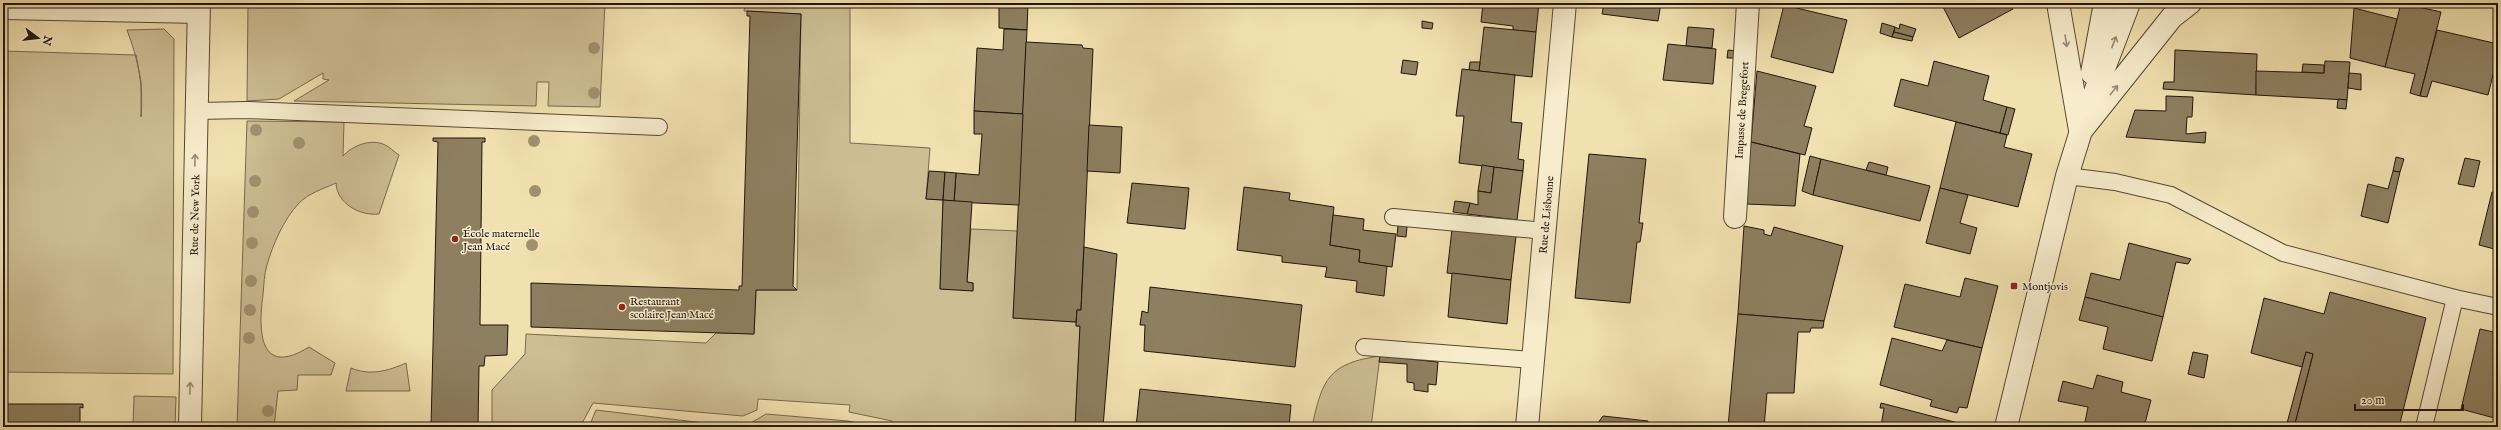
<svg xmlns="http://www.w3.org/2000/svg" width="2501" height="430" viewBox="0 0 2501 430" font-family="'IM FELL English',serif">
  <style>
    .green { fill: #cebe94; stroke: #786a4f }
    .building { fill: #8e7f60; stroke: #21150a }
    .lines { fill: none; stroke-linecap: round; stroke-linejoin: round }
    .service-casing { stroke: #554834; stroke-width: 18 }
    .minor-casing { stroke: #554834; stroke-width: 24 }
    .tertiary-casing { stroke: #554834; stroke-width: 24 }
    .service { stroke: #f7eccc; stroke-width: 16 }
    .minor { stroke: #f7eccc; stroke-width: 22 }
    .tertiary { stroke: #f7eccc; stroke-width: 22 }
    .tree { fill: #a1916f }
    .oneway { stroke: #978b75 }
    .poi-dot { fill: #8f2418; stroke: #f7eccc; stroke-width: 1.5 }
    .labels { text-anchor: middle; stroke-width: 3; stroke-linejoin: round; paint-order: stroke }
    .street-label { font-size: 11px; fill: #21150a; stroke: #f7eccc }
    .poi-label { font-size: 11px; fill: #21150a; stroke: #f7eccc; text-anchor: start }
  </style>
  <rect width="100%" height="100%" fill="#f2e1b0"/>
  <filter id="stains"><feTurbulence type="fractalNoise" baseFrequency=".005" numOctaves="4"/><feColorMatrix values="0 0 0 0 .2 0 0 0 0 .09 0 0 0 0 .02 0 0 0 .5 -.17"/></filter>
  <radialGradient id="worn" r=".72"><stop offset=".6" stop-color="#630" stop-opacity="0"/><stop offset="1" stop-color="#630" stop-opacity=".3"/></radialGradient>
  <!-- green -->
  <g class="green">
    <polygon points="88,3 160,3 92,4"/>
    <polygon points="248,3 605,3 600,107 548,106 549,82 537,82 536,106 294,101 329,80 323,79 323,73 279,99 247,101"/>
    <polygon points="745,3 850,3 850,143 930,148 926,199 943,200 940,289 973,290 973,283 967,282 971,229 1018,231 1013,318 1076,322 1076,326 1080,326 1075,427 897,427 892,421 849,412 850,405 758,399 757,410 743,416 593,403 580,427 492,427 492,390 525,354 526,334 706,343 716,333 754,334 756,290 797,290 801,14 744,11"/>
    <path d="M164,29L174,39L173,374L3,372V51L136,55L141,82V117C144,86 138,59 127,30Z"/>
    <path d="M247,121L344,122L343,156C352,146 369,139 383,144C389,146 394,152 399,155L379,214C360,216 337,204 336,183C323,189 309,193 299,203C284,219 273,244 267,265C264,275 264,284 263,295C258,331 259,378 309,347L335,363L331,375H298L297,390L278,391L274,427H237Z"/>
    <path d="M1380,356L1371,427H1312C1322,379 1329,363 1380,356Z"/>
    <path d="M406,363L410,391H346L351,368C370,376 388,371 406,363Z"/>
    <polygon points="134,396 176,397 175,427 133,427"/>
    <polygon points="596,410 737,427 589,427"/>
    <polygon points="766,414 848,421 875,427 744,427"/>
  </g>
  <!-- building -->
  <g class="building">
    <polygon points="999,3 1028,3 1027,30 999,28"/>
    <polygon points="1483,3 1539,3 1536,32 1513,30 1513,26 1481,22"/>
    <polygon points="1604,3 1661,3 1658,21 1602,14"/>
    <polygon points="1941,3 2010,3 2013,9 1959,38"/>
    <polygon points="2401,3 2441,12 2420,96 2410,93 2415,74 2385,67"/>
    <polygon points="1784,5 1847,20 1833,73 1771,57"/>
    <polygon points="2354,8 2397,19 2385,67 2350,58"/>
    <polygon points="747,11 801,14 793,286 797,290 756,290 754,334 531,327 531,283 739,290 739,286 742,286 750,16 747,16"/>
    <polygon points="1422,21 1433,23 1432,29 1422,28"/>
    <polygon points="1882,23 1895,27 1892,37 1880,33"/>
    <polygon points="1900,24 1916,29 1913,37 1894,32 1895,27 1899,29"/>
    <polygon points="1484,27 1536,32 1532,77 1479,71"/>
    <polygon points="1688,27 1714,29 1712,48 1686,46"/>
    <polygon points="1004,29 1027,30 1023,114 974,111 977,48 1003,50"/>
    <polygon points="2437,30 2498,44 2498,55 2488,95 2432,81 2427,97 2420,96"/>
    <polygon points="1894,32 1913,37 1912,41 1892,37"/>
    <polygon points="1026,42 1082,45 1083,48 1093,49 1081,310 1077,310 1076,322 1013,318"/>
    <polygon points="1668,44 1716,49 1713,84 1663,80"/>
    <polygon points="1728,50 1736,51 1736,58 1727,58"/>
    <polygon points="2175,50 2257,54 2256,95 2163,89 2164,82 2174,82"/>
    <polygon points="1403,60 1418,62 1416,75 1401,73"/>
    <polygon points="1934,61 1989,76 1983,100 2007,107 2000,133 1894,106 1901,79 1928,86"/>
    <polygon points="2325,61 2350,62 2347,100 2256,95 2256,71 2324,73"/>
    <polygon points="1470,62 1480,62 1479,71 1469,70"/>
    <polygon points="2303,64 2324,65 2324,73 2302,72"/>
    <polygon points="1462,69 1515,75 1511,122 1522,123 1518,159 1524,160 1523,171 1459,163 1464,116 1456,116"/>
    <polygon points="1757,71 1816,86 1804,126 1812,128 1805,155 1751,142"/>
    <polygon points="2349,73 2361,74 2361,90 2348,88"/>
    <polygon points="2498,88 2498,100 2495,99"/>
    <polygon points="2166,96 2193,97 2192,117 2187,117 2186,134 2206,132 2205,143 2126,137 2135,110 2166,111"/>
    <polygon points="2338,99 2347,100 2346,109 2337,108"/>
    <polygon points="2007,107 2015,109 2008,135 2000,133"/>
    <polygon points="974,111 1023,114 1019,205 954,202 956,173 979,175 982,134 974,134"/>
    <polygon points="1956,122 2007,135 2004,147 2032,154 2018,207 1940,188"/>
    <polygon points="1089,125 1122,127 1120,173 1087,171"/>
    <polygon points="433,138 485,138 485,142 482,142 480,325 508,325 507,355 485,356 484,366 479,366 478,427 431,427 438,142 433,141"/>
    <polygon points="1751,142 1800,154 1795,206 1746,204"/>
    <polygon points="1589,154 1646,159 1639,223 1643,223 1640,242 1637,242 1630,303 1575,298"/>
    <polygon points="1810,156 1821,159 1813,195 1802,191"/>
    <polygon points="2396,157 2404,159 2400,172 2393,171"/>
    <polygon points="2465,158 2480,161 2474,187 2458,184"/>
    <polygon points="1821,159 1930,186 1920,221 1813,195"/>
    <polygon points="1869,162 1888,167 1886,175 1866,170"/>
    <polygon points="1482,165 1494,167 1491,193 1478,191"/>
    <polygon points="1494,167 1523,171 1517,220 1467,214 1470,203 1478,205 1478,191 1491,193"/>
    <polygon points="929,171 945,172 943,200 926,199"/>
    <polygon points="2393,171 2400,172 2388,223 2361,216 2368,184 2388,189"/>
    <polygon points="945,172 956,173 954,202 943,200"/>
    <polygon points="1132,183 1189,188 1185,229 1127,223"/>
    <polygon points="1244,187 1290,193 1289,200 1334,207 1330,245 1360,250 1359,262 1387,266 1384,296 1356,292 1357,281 1325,277 1327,267 1282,262 1282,256 1237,250"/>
    <polygon points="1940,188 1968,195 1960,223 1977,228 1970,254 1926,243"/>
    <polygon points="2492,192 2498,193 2498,250 2479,245"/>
    <polygon points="943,200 972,202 967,282 973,283 973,291 940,289"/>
    <polygon points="1455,201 1470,203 1467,214 1453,212"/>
    <polygon points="1333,215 1364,219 1363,230 1396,234 1392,267 1359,262 1360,250 1330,245"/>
    <polygon points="1398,225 1407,227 1406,237 1397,236"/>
    <polygon points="1744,226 1764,230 1764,234 1771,236 1774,227 1843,246 1824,321 1738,314"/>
    <polygon points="1452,229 1516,236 1511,280 1447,273"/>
    <polygon points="2129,243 2191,259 2188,264 2176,262 2163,317 2085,297 2091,273 2120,280"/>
    <polygon points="1084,247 1117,254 1103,427 1075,427 1080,326 1076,326 1077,310 1081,310"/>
    <polygon points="1452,273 1511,280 1507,324 1448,317"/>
    <polygon points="1965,278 1998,286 1982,348 1894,327 1905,284 1960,297"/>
    <polygon points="1150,287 1302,305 1295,367 1144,351 1145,325 1140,325 1142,311 1148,313"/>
    <polygon points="2330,292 2426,318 2399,427 2294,427 2313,354 2306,352 2302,367 2251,353 2264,298 2324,314"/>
    <polygon points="2085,297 2163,317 2152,361 2103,349 2108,327 2079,320"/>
    <polygon points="1738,314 1824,321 1823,328 1811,328 1810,332 1798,332 1794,393 1767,393 1764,427 1728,427"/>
    <polygon points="2480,329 2498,333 2498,419 2461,409"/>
    <polygon points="1892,338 1942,351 1947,340 1982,348 1967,408 1959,407 1957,413 1930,406 1932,400 1880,385"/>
    <polygon points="2193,352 2208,355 2204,378 2188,374"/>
    <polygon points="2306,352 2313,354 2294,427 2286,427"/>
    <polygon points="1380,356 1438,362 1436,385 1428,384 1428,392 1414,390 1414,383 1407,382 1407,364 1379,362"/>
    <polygon points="2097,375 2123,382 2121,392 2151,400 2144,427 2084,427 2088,407 2058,401 2063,381 2093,389"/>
    <polygon points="1140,389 1291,405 1289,427 1136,427"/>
    <polygon points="1881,403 1962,424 1962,427 1872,427 1873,424 1881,426 1884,408 1880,408"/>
    <polygon points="3,404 83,404 83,408 80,407 80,427 3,427"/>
    <polygon points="1603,416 1648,421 1646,427 1595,427"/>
    <polygon points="1386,424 1415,427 1385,427"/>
  </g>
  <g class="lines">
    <!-- service casing -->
    <g class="service-casing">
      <g id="service">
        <polyline points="3,11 199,15"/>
        <polyline points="196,111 247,110 659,127"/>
        <polyline points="2067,176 2115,182 2171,195 2283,253 2455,298 2498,307"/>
        <polyline points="1393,217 1545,231"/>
        <polyline points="1364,347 1533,360"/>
        <polyline points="2424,427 2455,298"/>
      </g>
    </g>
    <!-- minor casing -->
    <g class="minor-casing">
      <g id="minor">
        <path id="s1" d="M1735,217L1748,3"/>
        <path id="s2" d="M190,427L199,3"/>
        <path id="s3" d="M1527,427L1565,3"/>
      </g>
    </g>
    <!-- tertiary casing -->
    <g class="tertiary-casing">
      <g id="tertiary">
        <polyline points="2058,3 2080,130"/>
        <polyline points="2092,73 2105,3"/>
        <polyline points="2087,113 2129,3"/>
        <polyline points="2006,427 2067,176 2081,131 2172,17 2190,3"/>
      </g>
    </g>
    <!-- service -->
    <use href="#service" class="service"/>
    <!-- minor -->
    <use href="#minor" class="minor"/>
    <!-- tertiary -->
    <use href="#tertiary" class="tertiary"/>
  </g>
  <!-- trees -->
  <g class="tree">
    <circle cx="594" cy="48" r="6"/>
    <circle cx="594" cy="93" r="6"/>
    <circle cx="256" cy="130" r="6"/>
    <circle cx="534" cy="141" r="6"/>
    <circle cx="299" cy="143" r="6"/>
    <circle cx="255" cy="181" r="6"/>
    <circle cx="535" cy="191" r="6"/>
    <circle cx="253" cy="212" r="6"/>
    <circle cx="252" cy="243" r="6"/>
    <circle cx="532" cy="245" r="6"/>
    <circle cx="251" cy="281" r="6"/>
    <circle cx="250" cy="310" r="6"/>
    <circle cx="249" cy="338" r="6"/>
    <circle cx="268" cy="411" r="6"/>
  </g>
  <!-- one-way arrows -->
  <defs><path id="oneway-shaft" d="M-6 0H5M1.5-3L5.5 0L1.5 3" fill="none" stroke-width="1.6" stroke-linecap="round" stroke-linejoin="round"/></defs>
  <g class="oneway">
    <use href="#oneway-shaft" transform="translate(2066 41) rotate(81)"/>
    <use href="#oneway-shaft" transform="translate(2114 42) rotate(-69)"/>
    <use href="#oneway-shaft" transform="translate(2114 90) rotate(-51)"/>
    <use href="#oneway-shaft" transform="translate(195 160) rotate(-89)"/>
    <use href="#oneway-shaft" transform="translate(190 388) rotate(-89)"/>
  </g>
  <!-- markers -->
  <g class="poi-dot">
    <circle cx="455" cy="239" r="4"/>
    <rect x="2010" y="282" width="8" height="8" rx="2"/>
    <circle cx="622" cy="307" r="4"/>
  </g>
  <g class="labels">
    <!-- street labels -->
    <g class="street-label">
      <text dy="4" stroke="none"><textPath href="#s1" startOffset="107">Impasse de Bregefort</textPath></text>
      <text dy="4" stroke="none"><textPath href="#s2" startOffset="212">Rue de New York</textPath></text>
      <text dy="4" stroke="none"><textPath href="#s3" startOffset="213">Rue de Lisbonne</textPath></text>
    </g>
    <!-- poi labels -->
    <g class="poi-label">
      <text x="463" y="237">École maternelle<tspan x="463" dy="13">Jean Macé</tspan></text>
      <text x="2022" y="290">Montjovis</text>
      <text x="630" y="305">Restaurant<tspan x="630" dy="13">scolaire Jean Macé</tspan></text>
    </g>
  </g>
  <!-- margin -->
  <rect width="2501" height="430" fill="none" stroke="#f2e1b0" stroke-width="16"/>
  <rect x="4" y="4" width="2493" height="422" fill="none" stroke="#21150a" stroke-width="2"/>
  <rect x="8" y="8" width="2485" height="414" fill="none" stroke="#21150a"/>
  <!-- north arrow -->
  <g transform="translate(38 38) rotate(105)" stroke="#f7eccc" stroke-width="3" paint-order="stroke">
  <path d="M0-3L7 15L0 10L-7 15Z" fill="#21150a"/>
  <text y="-6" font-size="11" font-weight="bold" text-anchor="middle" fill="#21150a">N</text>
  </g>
  <!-- scale -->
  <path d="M2355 404v6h108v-6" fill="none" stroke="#21150a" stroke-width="2"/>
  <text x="2361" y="404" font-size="12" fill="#21150a" stroke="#f7eccc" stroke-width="3" paint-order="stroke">20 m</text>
  <rect width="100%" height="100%" filter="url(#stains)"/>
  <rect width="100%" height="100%" fill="url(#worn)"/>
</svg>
